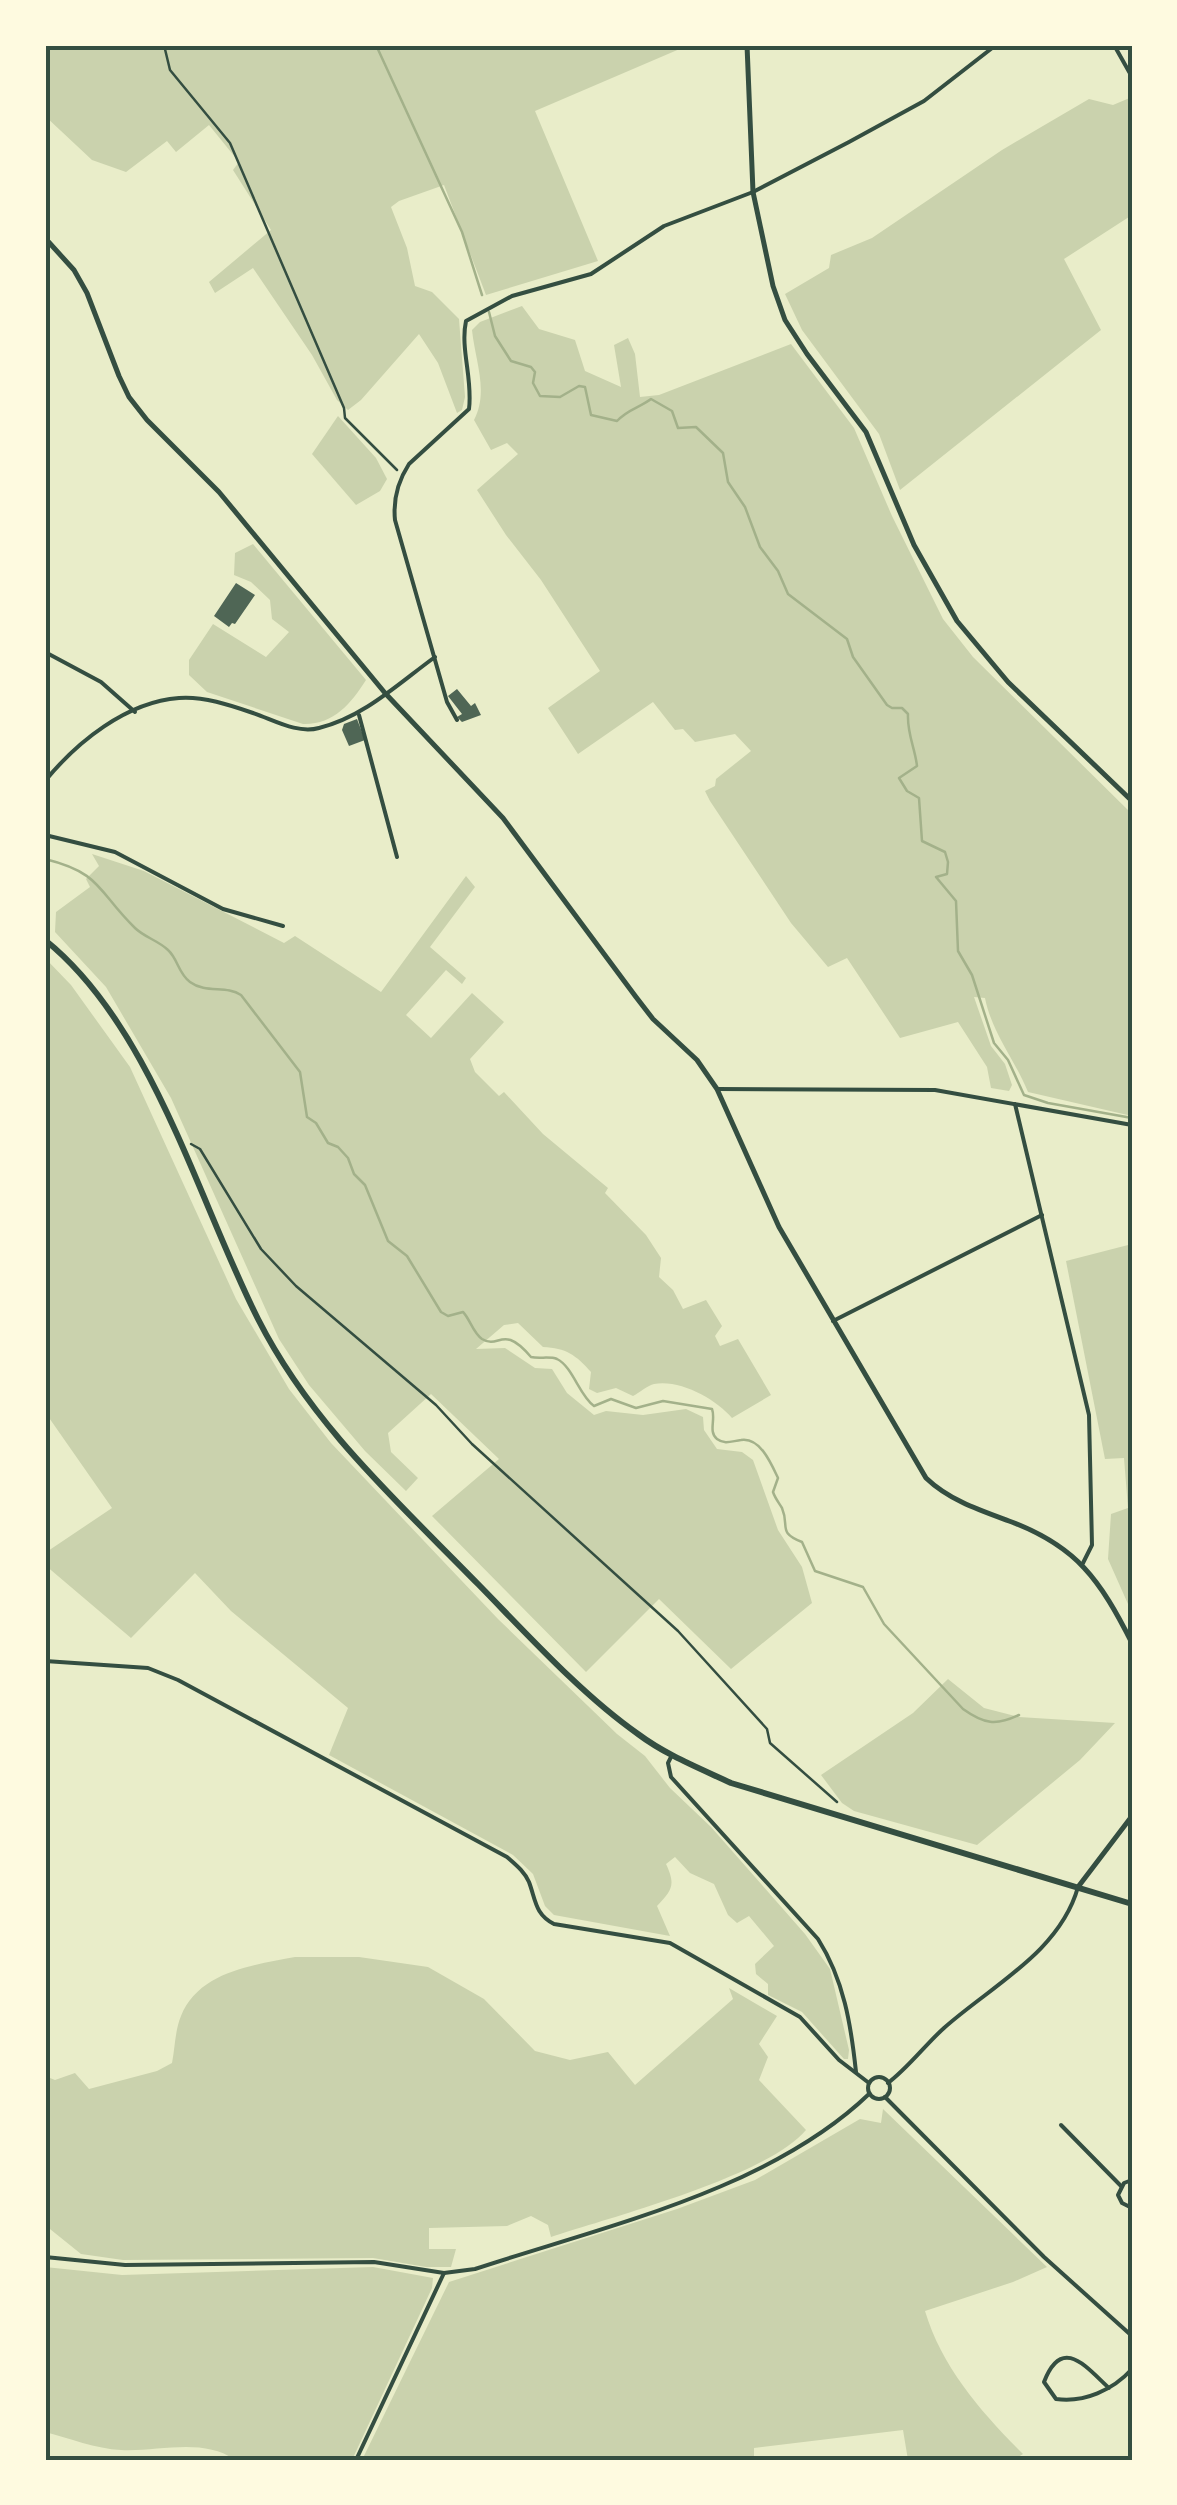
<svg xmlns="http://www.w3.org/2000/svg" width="1177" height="2505" viewBox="0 0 1177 2505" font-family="'DejaVu Sans',sans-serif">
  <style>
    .green { fill: #cad2ad }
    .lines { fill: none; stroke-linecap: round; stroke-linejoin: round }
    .stream { stroke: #a3b18a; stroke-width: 2.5 }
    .building { fill: #4f6655 }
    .path { stroke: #344e41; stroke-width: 2.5 }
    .minor { stroke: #344e41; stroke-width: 4 }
    .tertiary { stroke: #344e41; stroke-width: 5 }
    .primary { stroke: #344e41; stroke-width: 6 }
    .neatline { fill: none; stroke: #344e41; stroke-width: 4 }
  </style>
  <rect width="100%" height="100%" fill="#e9edc9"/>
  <!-- green -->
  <g class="green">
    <polygon points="45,45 689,45 535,111 598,261 486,295 444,185 399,201 391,207 407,248 415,286 432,292 459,319 465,397 462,410 457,413 438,363 419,334 361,400 348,410 337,400 312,355 253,268 215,293 209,282 271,230 233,170 239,162 209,125 176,152 167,141 126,172 92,160 45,116"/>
    <polygon points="1132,97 1132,215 1064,259 1101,330 900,490 879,434 802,330 785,294 829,268 831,255 872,238 1002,150 1089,99 1113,105"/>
    <path d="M522,306L539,329L575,340L585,371L621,387L614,345L628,338L635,354L640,397L659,395L791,344L854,428L892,516L943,619L973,657L1132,814V1116L1028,1092C1015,1060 992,1033 985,998L974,997L991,1046L1005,1064L1012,1085L1009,1091L991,1088L987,1067L958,1022L900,1038L847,958L828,967L791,923L710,801L705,791L715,786L716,779L751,751L735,734L695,742L683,729L675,730L653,702L578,754L548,708L600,671L541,580L506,535L477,490L518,454L507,443L491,450L474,420C489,392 475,360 472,330L480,322Z"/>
    <polygon points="338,416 376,458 387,479 380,491 356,505 312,454"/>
    <path d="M253,544L366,680C351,704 333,725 303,724L207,692L189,675V660L213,624L266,657L289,632L272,619L270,600L251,582L234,575L235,553Z"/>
    <path d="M92,854L144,871L284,943L295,936L381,992L466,876L475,887L430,947L466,978L462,984L446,970L406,1015L431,1038L472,993L504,1022L470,1059L475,1072L499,1096L504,1092L543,1134L608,1188L605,1193L646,1235L661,1258L659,1277L673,1290L683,1309L706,1300L722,1326L715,1336L720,1346L738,1339L771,1395L732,1418C716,1399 680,1379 654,1384C648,1385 639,1393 633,1396L616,1388L597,1393L589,1389L591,1372C576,1355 566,1348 543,1347L518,1323L504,1325L476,1349L505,1348L535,1368L552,1369L567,1393L594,1415L606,1411L643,1415L686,1409L703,1417L704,1430L717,1449L742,1452L753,1460L778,1530L802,1567L812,1603L731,1669L659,1599L586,1672L432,1516L499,1459L431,1394L388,1433L391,1452L418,1478L406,1491L365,1451L309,1385L279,1339L171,1098L106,987L55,932L56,912L90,887L86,879L99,866Z"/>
    <path d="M45,958L71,985L130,1067L236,1299L289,1389L331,1443L498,1619L617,1734L645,1756L670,1788L711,1827L805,1934L830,1969L849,2050L848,2059H844L802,2012L768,1995V1984L756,1974L755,1964L774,1946L749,1916L737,1923L728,1915L714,1884L690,1873L675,1857L666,1864C676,1885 672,1890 657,1906L670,1936L554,1915L545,1906L533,1874L513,1855L329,1755L348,1708L231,1611L195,1573L131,1638L45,1565V1553L112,1508L45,1412Z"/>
    <polygon points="1132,1244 1132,1613 1108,1559 1111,1514 1128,1508 1124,1458 1105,1459 1066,1261"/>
    <polygon points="948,1679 984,1708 1019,1717 1115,1723 1080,1760 977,1845 854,1811 842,1803 821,1775 913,1713"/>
    <path d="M295,1957H359L428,1967L484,1999L535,2051L570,2060L608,2052L635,2085L733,1999L729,1988L777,2016L759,2044L768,2057L759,2080L806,2130C768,2176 612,2217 551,2237L548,2225L531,2216L507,2226L429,2228V2249H456L451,2267H426L373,2258L123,2260L81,2254L45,2225V2076L55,2080L75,2073L89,2089L157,2071L172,2063C175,2048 175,2030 181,2016C199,1971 254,1965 295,1957Z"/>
    <path d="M883,2109L1047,2267L1013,2282L925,2311C942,2368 982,2413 1023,2454L1013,2460H908L903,2430L754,2448V2460H362L449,2282L677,2209L755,2180L860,2119L881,2123Z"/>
    <path d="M45,2267L122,2275L373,2267L433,2278L432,2288L352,2460H235C203,2437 158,2452 121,2450C96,2449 69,2438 45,2432Z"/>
  </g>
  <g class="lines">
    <!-- stream -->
    <g class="stream">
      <polyline points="376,45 462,232 482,295"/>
      <path d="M489,312L495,336L511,361L531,367L535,372L533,383L540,396L560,397L579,386L585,387L591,415L617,421C628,409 639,408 651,399L672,411L678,428L696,427L723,453L728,482L745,507L760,547L778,571L788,594L847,639L853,657L887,705L892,708H902L908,714C907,734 915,748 917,766L899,778L907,791L919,798L922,841L945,852L948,862L947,874L936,877L956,901L958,951L972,975L994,1043L1008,1060L1024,1095L1048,1103L1132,1118"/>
      <path d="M45,859C102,873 97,891 135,928C144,937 159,941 168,950C178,959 178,973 190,982C206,994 226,985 241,995L300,1072L307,1117L316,1123L328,1143L338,1147L348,1158L354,1174L365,1185L388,1241L407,1256L441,1312L448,1316L463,1312C470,1319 473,1333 482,1339C500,1350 502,1323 531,1357C539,1359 550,1356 557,1359C573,1367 579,1395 594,1406L611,1399L636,1408L663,1401L712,1409C716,1419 708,1432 717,1439C725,1445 732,1441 741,1440C760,1437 771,1463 778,1478L773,1492C775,1498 779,1503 782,1508C790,1527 777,1532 802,1542L815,1571L863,1587L884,1624L963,1709C984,1724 996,1726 1019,1715"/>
    </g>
  </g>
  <!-- building -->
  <g class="building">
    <polygon points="236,583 255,595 235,624 232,623 229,627 214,616"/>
    <polygon points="457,689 471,706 475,703 481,715 462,722 457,717 462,714 448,696"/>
    <polygon points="357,719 365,740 349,746 342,730 344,724"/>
  </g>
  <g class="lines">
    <!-- path -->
    <g class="path">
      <polyline points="164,45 170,70 230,143 344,408 345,418 397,470"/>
      <polyline points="191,1144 200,1149 261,1249 296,1286 436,1405 472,1444 678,1631 767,1729 770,1743 837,1802"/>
    </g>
    <!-- minor -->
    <g class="minor">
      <polyline points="1114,45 1132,77"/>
      <polyline points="45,652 101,682 135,712"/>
      <polyline points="359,715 397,857"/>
      <path d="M457,720L447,702L395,520C393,500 398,481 409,464L469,409C473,379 460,349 466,321L512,296L591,274L664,226L753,192L849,142L924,101L996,45"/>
      <path d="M45,781C77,742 126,702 179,698C203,696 230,705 253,713C274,720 297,734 319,728C364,717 399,683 435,657"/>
      <polyline points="45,835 115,852 223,909 283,926"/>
      <polyline points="717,1089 935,1090 1132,1125"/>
      <polyline points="1015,1104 1089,1415 1092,1545 1083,1563"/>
      <polyline points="833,1321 1042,1215"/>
      <path d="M45,1661L148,1668L178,1680L507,1857C516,1865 524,1871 529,1882C536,1901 535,1914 554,1924L670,1943L800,2017L839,2060L869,2083"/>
      <path d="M671,1757L668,1763L671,1777L818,1939C844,1980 851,2025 856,2072"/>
      <circle cx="879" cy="2088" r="11"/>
      <path d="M888,2083C909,2067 925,2045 944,2028C991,1986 1060,1952 1078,1887"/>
      <polyline points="885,2097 1044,2257 1132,2336"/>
      <polyline points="1061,2125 1121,2186"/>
      <polyline points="1132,2180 1124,2183 1118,2195 1122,2203 1132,2208"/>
      <path d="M45,2257L125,2265L374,2262L444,2273L475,2269C605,2226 769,2190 869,2094"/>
      <path d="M1109,2388C1086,2367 1062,2335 1044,2382L1056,2399C1084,2403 1113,2390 1132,2369"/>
      <polyline points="356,2460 444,2273"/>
    </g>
    <!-- tertiary -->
    <g class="tertiary">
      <polyline points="747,45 753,192 773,286 785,320 807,354 866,432 914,545 957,621 1008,682 1132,801"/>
      <path d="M45,238L74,270L87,293L119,376L129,397L147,420L219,492L385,693L503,818L636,997L653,1019L697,1060L717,1089L779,1227L926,1478C949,1500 979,1510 1009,1521C1077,1546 1100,1580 1132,1643"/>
      <polyline points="1078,1887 1132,1816"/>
    </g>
    <!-- primary -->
    <path class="primary" d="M45,940C152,1026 197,1198 258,1319C311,1424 397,1501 478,1584C527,1634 581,1694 638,1734C666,1755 699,1768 731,1783L1132,1904"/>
  </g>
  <!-- border -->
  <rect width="1177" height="2505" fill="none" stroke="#fefae0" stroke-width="95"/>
  <rect x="48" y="48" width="1082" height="2410" class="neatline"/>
</svg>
